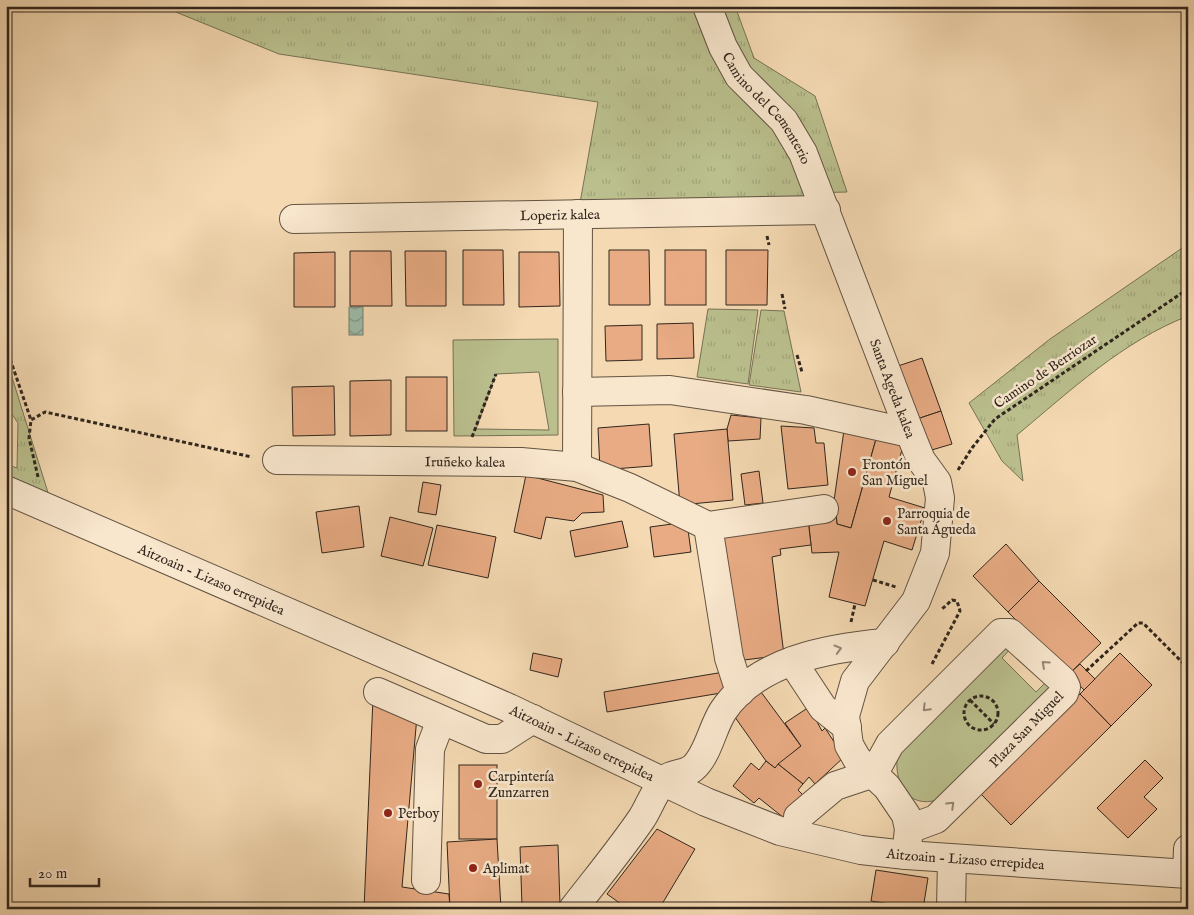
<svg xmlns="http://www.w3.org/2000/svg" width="1194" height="915" viewBox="0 0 1194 915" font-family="'IM FELL English',serif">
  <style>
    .grass { fill: url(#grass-tufts); stroke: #767255 }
    .park { fill: #babf8d; stroke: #767255; fill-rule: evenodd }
    .water { fill: url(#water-waves); stroke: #717f70 }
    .building { fill: #e8ab83; stroke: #31261d }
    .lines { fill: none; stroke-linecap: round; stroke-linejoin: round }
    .minor-casing { stroke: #625342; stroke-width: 30 }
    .path { stroke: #31261d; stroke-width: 3; stroke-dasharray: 4 2.5; stroke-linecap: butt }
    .minor { stroke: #f8e6cd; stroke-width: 28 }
    .oneway { stroke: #948675 }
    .poi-dot { fill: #8f2418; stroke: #f8e6cd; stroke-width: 2 }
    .labels { text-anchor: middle; stroke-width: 5; stroke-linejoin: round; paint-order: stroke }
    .street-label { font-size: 14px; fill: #31261d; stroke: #f8e6cd }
    .poi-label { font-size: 14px; fill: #31261d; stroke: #f8e6cd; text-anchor: start }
  </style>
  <defs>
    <pattern id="grass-tufts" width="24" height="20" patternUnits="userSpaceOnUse" patternTransform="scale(1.25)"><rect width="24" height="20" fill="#babf8d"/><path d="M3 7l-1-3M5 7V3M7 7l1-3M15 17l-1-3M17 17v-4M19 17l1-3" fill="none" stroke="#a0a479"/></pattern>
    <pattern id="water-waves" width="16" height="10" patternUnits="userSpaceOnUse" patternTransform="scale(1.25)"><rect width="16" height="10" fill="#9cbaa8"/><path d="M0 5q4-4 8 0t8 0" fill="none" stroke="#809788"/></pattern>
  </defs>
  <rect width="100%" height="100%" fill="#f4d9b2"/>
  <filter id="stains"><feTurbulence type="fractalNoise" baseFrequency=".004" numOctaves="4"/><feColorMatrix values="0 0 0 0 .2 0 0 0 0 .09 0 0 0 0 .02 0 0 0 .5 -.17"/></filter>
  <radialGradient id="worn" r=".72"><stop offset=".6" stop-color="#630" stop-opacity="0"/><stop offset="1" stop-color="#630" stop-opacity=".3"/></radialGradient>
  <!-- grass -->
  <g class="grass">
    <polygon points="161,6 735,6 754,58 815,96 847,192 805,193 826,210 578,214 598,102 279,54"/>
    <path d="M1188,244V316C1123,341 1070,391 1017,435L1023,481L1002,461L969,403L1050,339Z"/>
    <polygon points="708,309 758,310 748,384 697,377"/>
    <polygon points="761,310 784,311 801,392 749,385"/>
    <polygon points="6,358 55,515 6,497 6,464 17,468 18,423 6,406"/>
  </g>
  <!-- park -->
  <g class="park">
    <path d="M558,339V435L454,436L453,340ZM539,372L549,430L476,429L496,374Z"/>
    <path d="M1008,638L1015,644L1002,658L1036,692L1049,679L1057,688L947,794C943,796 938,800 933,801C902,807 892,773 899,749Z"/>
  </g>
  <!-- water -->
  <rect class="water" x="349" y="307" width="14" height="28"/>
  <!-- building -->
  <g class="building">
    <polygon points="463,250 503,250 504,305 463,305"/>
    <polygon points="609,250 649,250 650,305 609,305"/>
    <rect x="665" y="250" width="41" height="55"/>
    <polygon points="726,250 768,250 767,305 726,305"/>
    <polygon points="350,251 391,251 392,306 350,306"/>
    <polygon points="405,251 446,251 446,306 406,306"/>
    <polygon points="335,252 335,307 294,307 294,253"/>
    <polygon points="519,252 559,252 560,306 519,307"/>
    <polygon points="693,323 694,358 657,359 657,324"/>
    <polygon points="642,325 642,360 606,361 605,326"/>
    <polygon points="922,358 941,411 914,420 895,367"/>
    <rect x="406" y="377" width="41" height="54"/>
    <polygon points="391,380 391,435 350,436 350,381"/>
    <polygon points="334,386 335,435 293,436 292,387"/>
    <polygon points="941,411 952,444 925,452 914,420"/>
    <polygon points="731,415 761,418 760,439 728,441 727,429"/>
    <polygon points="649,424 652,466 600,470 598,428"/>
    <polygon points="781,426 814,428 816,443 824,443 828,485 788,489"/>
    <polygon points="727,429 733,500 680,505 674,434"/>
    <polygon points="844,430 876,439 851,528 837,524 836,514 832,515"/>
    <polygon points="876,439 903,446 889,497 925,508 912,550 884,541 865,606 829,597 839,552 812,553 808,519 836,514 837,524 851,528"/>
    <polygon points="759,471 763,503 745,505 741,474"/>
    <polygon points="526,475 603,495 604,512 582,513 574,521 546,517 541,539 514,532"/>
    <polygon points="423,482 441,485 436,515 418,512"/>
    <polygon points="359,506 364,547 322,553 316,512"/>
    <polygon points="390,517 433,528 423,566 381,556"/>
    <polygon points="808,519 811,545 780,549 781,555 772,557 784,655 736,661 719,530"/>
    <polygon points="622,521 628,547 575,557 570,531"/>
    <polygon points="687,522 691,552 654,557 650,527"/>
    <polygon points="437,525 496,537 488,578 428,565"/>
    <polygon points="1006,544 1039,581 1008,612 973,576"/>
    <polygon points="1039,581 1101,643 1069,674 1008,612"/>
    <polygon points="533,653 562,659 558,677 530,670"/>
    <polygon points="1120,653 1152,685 1111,726 1080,694"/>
    <polygon points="1080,664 1095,679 1084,690 1069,674"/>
    <polygon points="724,672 727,692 607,712 604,692"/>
    <polygon points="761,692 801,746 775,768 766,761 732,713"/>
    <polygon points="1080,694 1111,726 1011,825 980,793"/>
    <polygon points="373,698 417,716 402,887 449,894 450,909 364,909"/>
    <polygon points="809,707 822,731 825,728 844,757 815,784 809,777 803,784 778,764 801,746 785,723"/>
    <polygon points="1145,760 1163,778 1144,797 1157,809 1128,838 1097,808"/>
    <polygon points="766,761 775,768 778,764 803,784 798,790 803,795 784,818 759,798 754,803 733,786 751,763 759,770"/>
    <rect x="459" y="765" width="38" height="74"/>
    <polygon points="657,829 695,849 659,909 628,909 607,894"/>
    <polygon points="497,839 501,909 450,909 447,842"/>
    <polygon points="558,845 560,905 522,906 520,847"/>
    <polygon points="876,870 928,878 923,909 871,901"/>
  </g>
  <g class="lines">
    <!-- minor casing -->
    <g class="minor-casing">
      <g id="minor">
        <path id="s1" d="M707,6L723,47L739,76L784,121L803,153L910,433L921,460L937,482L940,498L935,553L916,601L855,681L845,716L849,745L857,759L887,787L906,815L909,829L906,855"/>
        <path id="s2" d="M294,219L826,210"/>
        <polyline points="577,392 670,390 806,410 910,433"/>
        <path id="s3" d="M277,460L521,462L577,467L630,488L708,526L824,509"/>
        <polyline points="577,467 578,214"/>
        <path id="s4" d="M6,490L509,708L706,802L780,831L861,850L906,855L1188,874"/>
        <polyline points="708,526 729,658 740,692"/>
        <polyline points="792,661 823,708 847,727"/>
        <polyline points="378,692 486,739 502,739 533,719"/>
        <polyline points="798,817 835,786 874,773 890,744 1001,633 1010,633 1063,681 1066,687 1064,693 936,819 909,829"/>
        <polyline points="1187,874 1188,849"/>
        <polyline points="426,880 430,749 441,720"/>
        <path d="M573,909C596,879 621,849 642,818C649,807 654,792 663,782C671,772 683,776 693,768C708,755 712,728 723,711C757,660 829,648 885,643"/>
        <polyline points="951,909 952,859"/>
      </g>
    </g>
    <!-- path -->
    <g class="path">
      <polyline points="767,236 769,245"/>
      <polyline points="782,294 785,309"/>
      <polyline points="6,347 31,420"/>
      <polyline points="797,355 802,372"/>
      <polyline points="472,437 496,374"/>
      <polyline points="958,470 972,448 995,419 1188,289"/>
      <polyline points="38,477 29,438 31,420 45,412 252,457"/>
      <polyline points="873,580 896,587"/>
      <polyline points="851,622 855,604"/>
      <polyline points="932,664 960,611 957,601 952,600 942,609"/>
      <polyline points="1086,671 1138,623 1143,623 1188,668"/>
      <circle cx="981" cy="713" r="17"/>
      <polyline points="970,700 994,724"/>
    </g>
    <!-- minor -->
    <use href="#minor" class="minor"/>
  </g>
  <!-- one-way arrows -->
  <defs><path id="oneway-chevron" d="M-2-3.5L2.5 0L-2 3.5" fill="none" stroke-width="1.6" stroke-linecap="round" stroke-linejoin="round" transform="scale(1.25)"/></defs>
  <g class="oneway">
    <use href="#oneway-chevron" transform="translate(838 649) rotate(-16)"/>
    <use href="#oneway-chevron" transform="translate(1045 664) rotate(-138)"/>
    <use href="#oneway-chevron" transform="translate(926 708) rotate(135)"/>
    <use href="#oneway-chevron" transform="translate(951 805) rotate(-44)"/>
  </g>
  <!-- markers -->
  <g class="poi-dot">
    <circle cx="852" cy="472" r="5"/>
    <circle cx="887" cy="521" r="5"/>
    <circle cx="478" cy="784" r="5"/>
    <circle cx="388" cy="813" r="5"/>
    <circle cx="473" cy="868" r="5"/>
  </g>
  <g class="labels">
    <!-- street labels -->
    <g class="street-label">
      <text dy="5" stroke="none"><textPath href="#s1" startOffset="120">Camino del Cementerio</textPath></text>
      <text dy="5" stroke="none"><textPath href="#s2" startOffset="266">Loperiz kalea</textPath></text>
      <text transform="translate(1045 371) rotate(-34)" y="5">Camino de Berriozar</text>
      <text dy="5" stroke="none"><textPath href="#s1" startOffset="430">Santa Ageda kalea</textPath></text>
      <text dy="5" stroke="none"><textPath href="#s3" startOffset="188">Iruñeko kalea</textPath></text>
      <text dy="5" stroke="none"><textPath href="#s4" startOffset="224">Aitzoain - Lizaso errepidea</textPath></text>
      <text transform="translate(1026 729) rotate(-46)" y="5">Plaza San Miguel</text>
      <text dy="5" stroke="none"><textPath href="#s4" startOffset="629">Aitzoain - Lizaso errepidea</textPath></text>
      <text dy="5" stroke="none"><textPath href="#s4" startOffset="1034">Aitzoain - Lizaso errepidea</textPath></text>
    </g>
    <!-- poi labels -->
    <g class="poi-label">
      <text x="862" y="469">Frontón<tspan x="862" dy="16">San Miguel</tspan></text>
      <text x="897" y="518">Parroquia de<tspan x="897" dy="16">Santa Águeda</tspan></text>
      <text x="488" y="781">Carpintería<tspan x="488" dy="16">Zunzarren</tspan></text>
      <text x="398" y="818">Perboy</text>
      <text x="483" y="873">Aplimat</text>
    </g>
  </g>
  <!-- margin -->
  <rect width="1194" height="915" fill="none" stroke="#f4d9b2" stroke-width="25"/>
  <rect x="8" y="8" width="1179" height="900" fill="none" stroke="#31261d" stroke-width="2.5"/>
  <rect x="12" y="12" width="1169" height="890" fill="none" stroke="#31261d"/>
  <!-- scale -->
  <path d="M30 878v8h69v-8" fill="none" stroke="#31261d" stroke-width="2.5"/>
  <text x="38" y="878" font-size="15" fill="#31261d" stroke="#f8e6cd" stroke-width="4" paint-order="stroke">20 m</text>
  <rect width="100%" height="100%" filter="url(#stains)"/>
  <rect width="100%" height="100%" fill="url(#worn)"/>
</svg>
